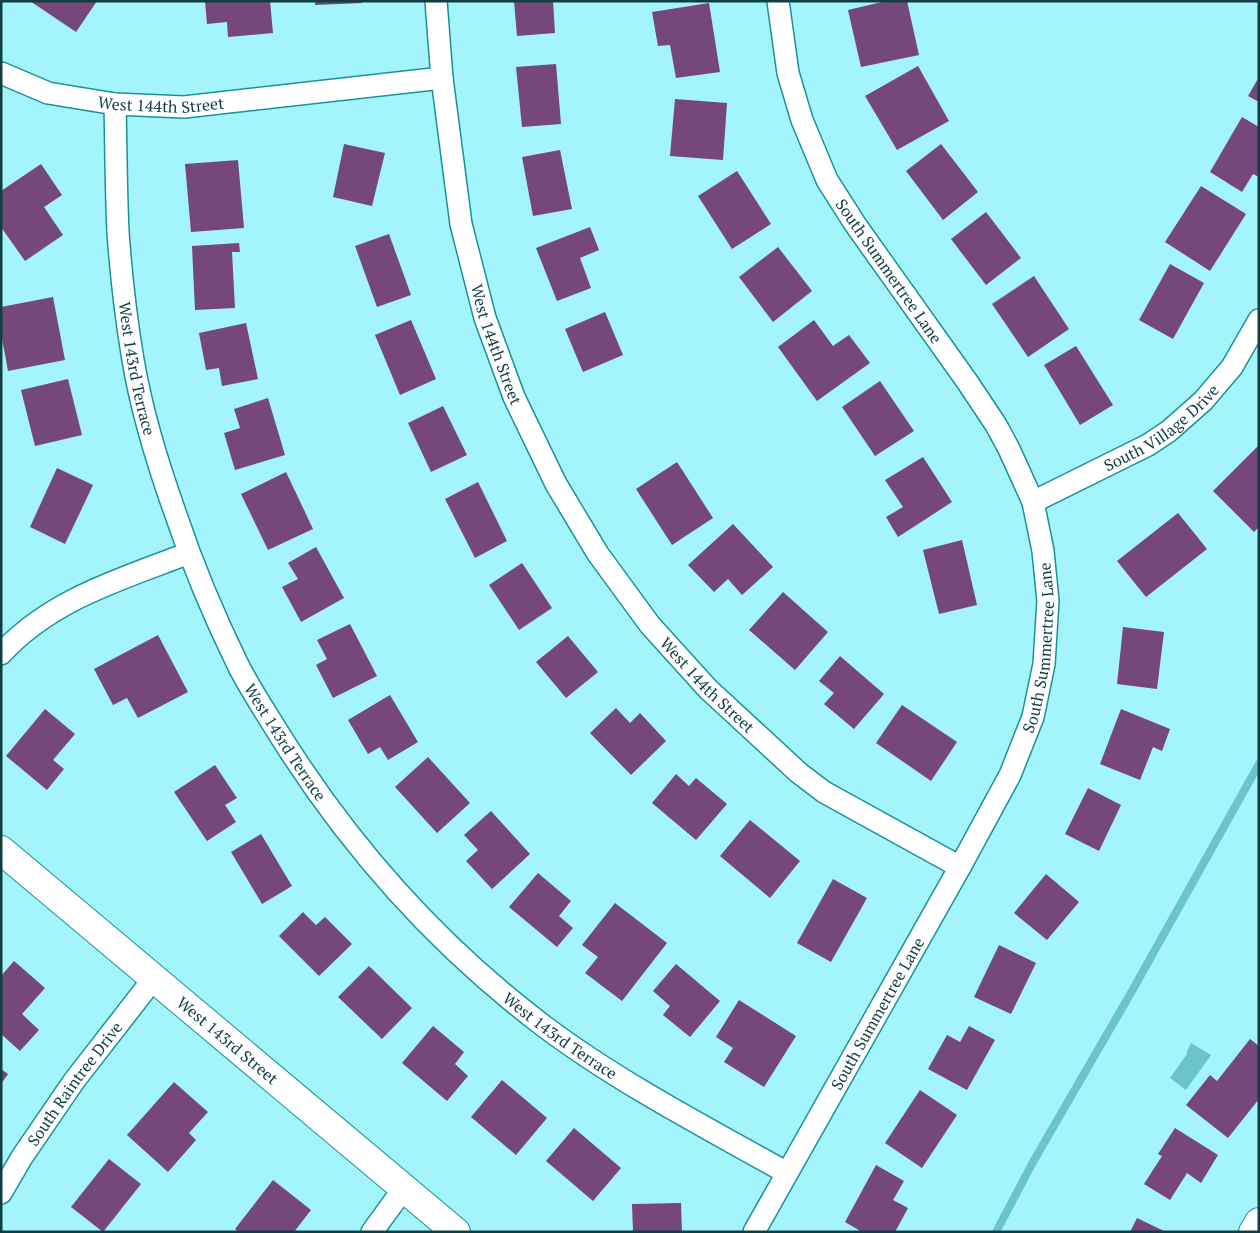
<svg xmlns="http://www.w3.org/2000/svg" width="1260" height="1233" viewBox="0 0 1260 1233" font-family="'PT Serif',serif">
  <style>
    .water { fill: #6bc3cb }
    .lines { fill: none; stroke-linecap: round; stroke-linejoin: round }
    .stream { stroke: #6bc3cb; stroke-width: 8 }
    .building { fill: #75477a }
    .street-casing { stroke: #1a929b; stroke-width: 24 }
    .secondary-casing { stroke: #1a929b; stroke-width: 30 }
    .street { stroke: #fff; stroke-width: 21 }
    .secondary { stroke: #fff; stroke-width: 28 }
    .labels { text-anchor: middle; stroke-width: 5; stroke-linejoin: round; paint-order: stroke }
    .street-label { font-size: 16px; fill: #103e42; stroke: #fff }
  </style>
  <rect width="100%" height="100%" fill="#a4f4fb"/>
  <!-- water -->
  <polygon class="water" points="1191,1043 1211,1055 1186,1090 1170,1078 1187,1054 1187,1051"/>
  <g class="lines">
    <!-- stream -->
    <polyline class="stream" points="996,1232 1033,1162 1132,991 1259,764"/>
  </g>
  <!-- building -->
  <g class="building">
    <polygon points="30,1 97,1 76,32"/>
    <polygon points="205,1 270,1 273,33 228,37 227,22 207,24"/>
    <polygon points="315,1 362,1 362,3 315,5"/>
    <polygon points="514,1 553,1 555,33 517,36"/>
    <polygon points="886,1 907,1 919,55 861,67 848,10"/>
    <polygon points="709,3 720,72 676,78 670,45 658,46 652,12"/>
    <polygon points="556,64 561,124 522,127 516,67"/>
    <polygon points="918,66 949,121 897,150 865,96"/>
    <polygon points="1259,77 1259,102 1248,96"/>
    <polygon points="675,99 727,103 723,160 670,156"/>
    <polygon points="1242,117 1259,127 1259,177 1253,174 1242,192 1210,172"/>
    <polygon points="344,144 385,153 372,206 333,197"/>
    <polygon points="941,144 978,192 943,220 906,171"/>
    <polygon points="560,150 572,209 533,216 522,157"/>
    <polygon points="238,160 244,228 191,232 185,164"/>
    <polygon points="41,164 62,195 44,207 63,235 25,261 1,227 1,191"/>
    <polygon points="737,171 771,224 732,249 698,196"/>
    <polygon points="1201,186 1246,214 1210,271 1165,242"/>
    <polygon points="986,212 1021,258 986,285 951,239"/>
    <polygon points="590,227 599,250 580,258 591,288 557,301 536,248"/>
    <polygon points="389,234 411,295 377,307 355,246"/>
    <polygon points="239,243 240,252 232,252 235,308 195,310 192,246"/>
    <polygon points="778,247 812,291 773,322 739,277"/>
    <polygon points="1170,264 1204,283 1173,339 1139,320"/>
    <polygon points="1034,276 1069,329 1028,357 992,304"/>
    <polygon points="53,297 65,360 8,371 1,333 1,307"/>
    <polygon points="605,312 623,355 583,372 565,329"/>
    <polygon points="411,320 436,379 400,395 375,335"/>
    <polygon points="814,320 833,346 849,335 870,363 817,401 778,347"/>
    <polygon points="246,323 258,379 222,386 219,368 206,370 199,333"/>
    <polygon points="1076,346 1113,405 1080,425 1044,365"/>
    <polygon points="68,379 82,435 35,446 21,390"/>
    <polygon points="880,381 914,431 875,456 842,407"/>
    <polygon points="268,398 285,455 235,470 224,433 240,428 234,409"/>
    <polygon points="443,406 467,455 431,472 408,423"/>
    <polygon points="1259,445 1259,527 1254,532 1213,491"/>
    <polygon points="923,457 952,502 898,537 886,517 903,507 885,480"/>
    <polygon points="677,462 713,518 672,545 636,489"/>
    <polygon points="57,468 93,485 65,544 30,527"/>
    <polygon points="286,472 313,529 268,550 241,494"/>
    <polygon points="478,482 507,541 475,558 445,499"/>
    <polygon points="1178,513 1207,549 1146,597 1117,561"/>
    <polygon points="733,524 773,567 742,595 728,579 714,592 688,565"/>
    <polygon points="962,540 977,605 939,614 923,550"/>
    <polygon points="316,547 344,598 301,622 282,587 298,579 288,563"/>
    <polygon points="522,563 552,608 519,630 489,585"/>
    <polygon points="783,592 828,632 795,670 749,630"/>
    <polygon points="350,624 377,676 333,698 316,665 327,659 317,640"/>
    <polygon points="1123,627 1164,632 1157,689 1117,684"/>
    <polygon points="158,635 188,692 138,718 127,698 113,705 94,669"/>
    <polygon points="568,636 598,672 566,698 536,662"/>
    <polygon points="840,656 884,694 854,729 824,704 834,693 819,681"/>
    <polygon points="390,695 418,742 388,760 380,747 368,754 348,720"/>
    <polygon points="902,705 957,742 931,781 876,743"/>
    <polygon points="616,708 630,723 640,713 666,741 631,775 590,733"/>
    <polygon points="45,709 75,734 53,760 64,769 47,790 6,756"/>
    <polygon points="1121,709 1170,729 1162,751 1153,747 1140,780 1100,764"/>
    <polygon points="428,757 470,803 437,833 395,787"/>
    <polygon points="215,765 237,798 225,805 236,822 207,841 174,792"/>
    <polygon points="676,774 689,786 696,778 727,804 696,840 652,803"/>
    <polygon points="1088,788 1121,805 1099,851 1065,834"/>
    <polygon points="491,811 530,854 492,889 466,861 478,850 464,835"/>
    <polygon points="750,820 800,861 770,898 720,856"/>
    <polygon points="261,834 292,886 262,904 231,852"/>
    <polygon points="538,873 571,901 559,916 573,928 557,947 509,907"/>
    <polygon points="1046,874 1079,902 1047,940 1014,913"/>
    <polygon points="833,879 867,898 831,962 797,943"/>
    <polygon points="615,903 667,943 622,1001 585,973 598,957 582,945"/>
    <polygon points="303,912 316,925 325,917 352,944 319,976 279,936"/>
    <polygon points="999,945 1036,963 1011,1014 974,997"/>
    <polygon points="14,961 45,988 22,1014 39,1030 20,1051 1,1034 1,976"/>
    <polygon points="676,964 720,1001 690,1037 663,1015 670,1006 653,991"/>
    <polygon points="369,966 412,1008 382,1039 338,997"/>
    <polygon points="739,1000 796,1036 764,1087 724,1062 733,1048 716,1037"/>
    <polygon points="433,1026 464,1052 455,1064 468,1076 447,1101 402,1063"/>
    <polygon points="969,1026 995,1040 967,1090 928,1069 947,1035 960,1042"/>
    <polygon points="1250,1039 1259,1046 1259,1099 1228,1138 1186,1105 1210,1075 1217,1081"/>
    <polygon points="1,1069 8,1074 1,1084"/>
    <polygon points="502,1080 547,1118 516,1155 471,1117"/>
    <polygon points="174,1082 208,1112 189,1133 196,1140 168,1172 127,1135"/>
    <polygon points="920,1090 957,1115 922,1168 885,1143"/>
    <polygon points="574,1128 621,1168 593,1201 546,1161"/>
    <polygon points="1175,1128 1218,1155 1201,1183 1187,1173 1170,1200 1144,1184 1162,1156 1158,1154"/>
    <polygon points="109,1159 141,1184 103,1232 71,1207"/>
    <polygon points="876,1165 904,1181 893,1200 908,1208 895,1232 862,1232 845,1222"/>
    <polygon points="273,1180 311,1210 294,1232 239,1232 235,1229"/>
    <polygon points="681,1203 682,1232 633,1232 632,1204"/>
    <polygon points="1137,1218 1166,1232 1130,1232"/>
  </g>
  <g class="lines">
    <!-- street casing -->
    <g class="street-casing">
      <g id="street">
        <path id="s1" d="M436,1L442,78L461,224L485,318L514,397L556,484L598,554L650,625L708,689L799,773L824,792L960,867"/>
        <path id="s2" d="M1,73L48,93L115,104L184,107L442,78"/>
        <path id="s3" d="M115,104C116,147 116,190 118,232C121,275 126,318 133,360C142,413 158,465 176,515C193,566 214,616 238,665C250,689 265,711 279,734C349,846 439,947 545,1027C620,1083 705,1127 787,1173"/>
        <path id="s4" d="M1033,502L1148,445L1169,431L1203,401L1232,367L1259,320"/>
        <path d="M1,654C51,599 122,579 189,553"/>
        <path id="s5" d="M1,1193L22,1157L74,1081L154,978"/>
        <polyline points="372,1232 404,1188"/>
        <path id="s6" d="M754,1232L960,867L1010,775L1033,717L1044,664L1048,601L1043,551L1033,502L1009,449L996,425L966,380L855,224L827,180L802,120L788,73L778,1"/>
      </g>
    </g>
    <!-- secondary casing -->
    <g class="secondary-casing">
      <g id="secondary">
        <path id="s7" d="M1,850L456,1232"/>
        <polyline points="1253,1232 1259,1222"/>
      </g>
    </g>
    <!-- street -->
    <use href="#street" class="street"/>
    <!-- secondary -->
    <use href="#secondary" class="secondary"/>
  </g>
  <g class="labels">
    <!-- street labels -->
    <g class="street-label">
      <text dy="6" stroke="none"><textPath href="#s2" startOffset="165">West 144th Street</textPath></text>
      <text transform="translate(889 271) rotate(55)" y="6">South Summertree Lane</text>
      <text dy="6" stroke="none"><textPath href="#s1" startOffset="350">West 144th Street</textPath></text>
      <text dy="6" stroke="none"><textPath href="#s3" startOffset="266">West 143rd Terrace</textPath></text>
      <text dy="6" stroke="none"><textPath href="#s4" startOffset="149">South Village Drive</textPath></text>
      <text dy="6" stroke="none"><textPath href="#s6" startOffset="656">South Summertree Lane</textPath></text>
      <text dy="6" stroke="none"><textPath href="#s1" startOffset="755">West 144th Street</textPath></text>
      <text dy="6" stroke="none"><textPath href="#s3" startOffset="671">West 143rd Terrace</textPath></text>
      <text dy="6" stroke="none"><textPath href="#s6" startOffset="251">South Summertree Lane</textPath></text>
      <text dy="6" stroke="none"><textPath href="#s3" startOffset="1076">West 143rd Terrace</textPath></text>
      <text dy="6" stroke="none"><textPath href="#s7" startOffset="296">West 143rd Street</textPath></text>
      <text dy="6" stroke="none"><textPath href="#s5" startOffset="132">South Raintree Drive</textPath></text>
    </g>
  </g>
  <!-- border -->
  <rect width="1260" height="1233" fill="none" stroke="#103e42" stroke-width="5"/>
</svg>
